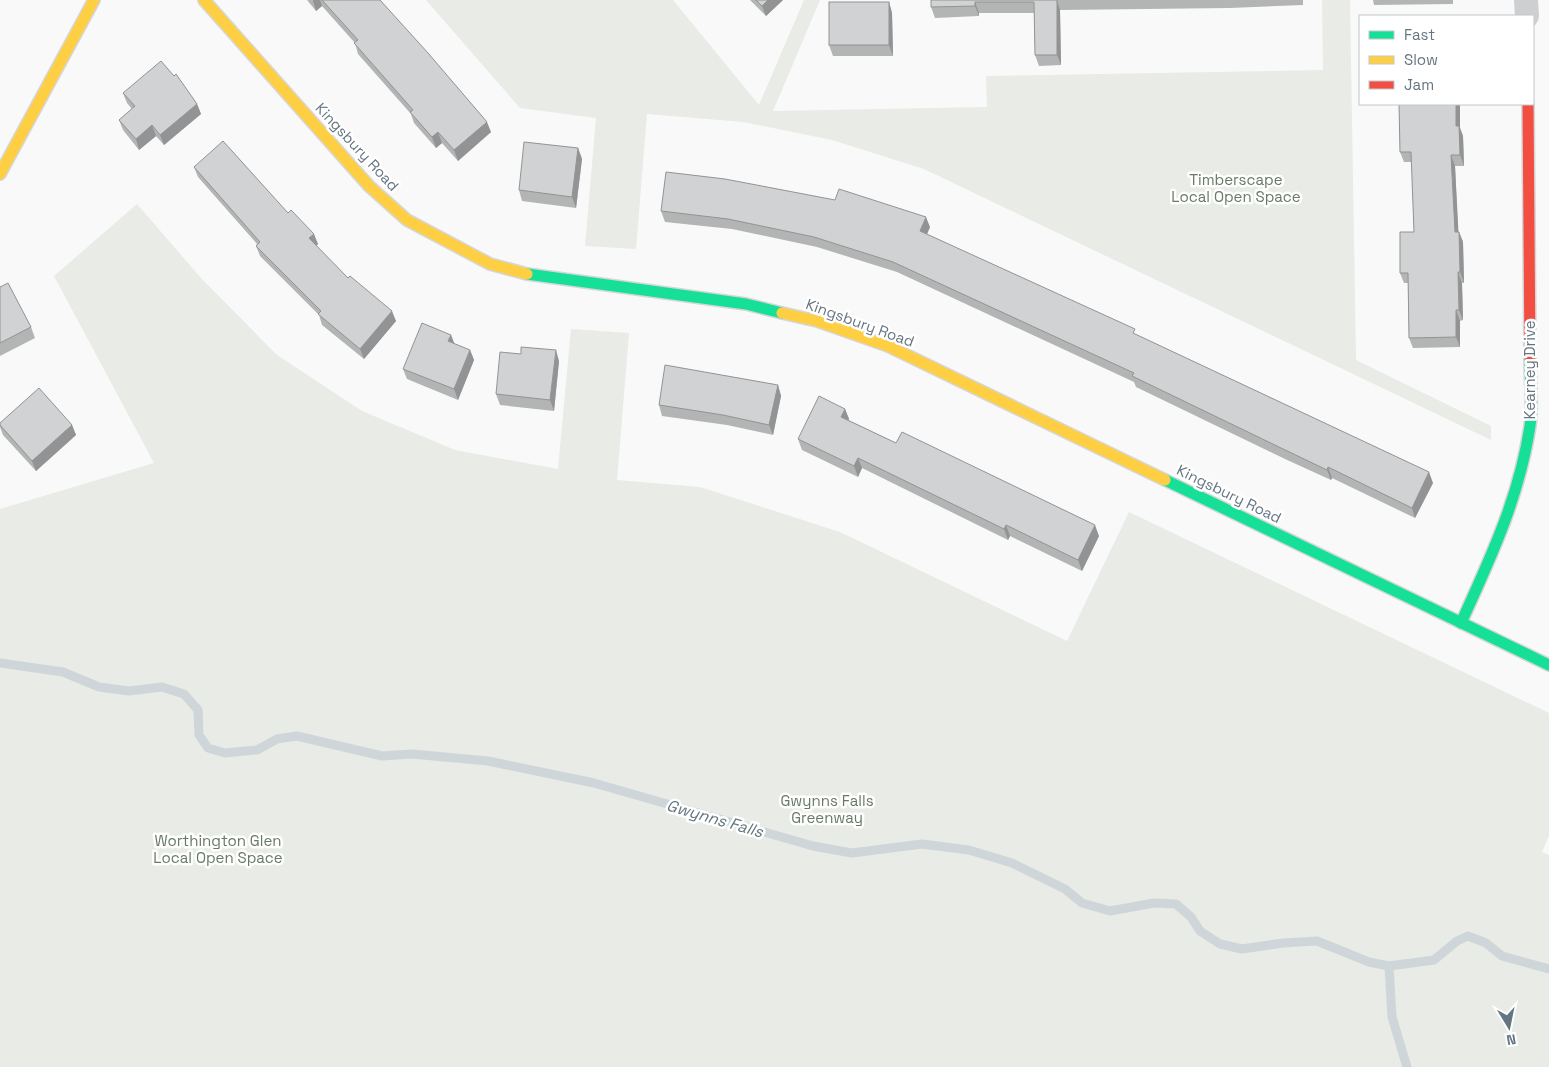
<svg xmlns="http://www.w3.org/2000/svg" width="1549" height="1067" viewBox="0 0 1549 1067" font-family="'Space Grotesk',sans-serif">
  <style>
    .green { fill: #e8ebe6 }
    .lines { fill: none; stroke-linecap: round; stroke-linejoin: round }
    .stream { stroke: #ced6d9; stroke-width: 9 }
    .fast-casing { stroke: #d5d6d7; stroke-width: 14 }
    .slow-casing { stroke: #d5d6d7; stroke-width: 14 }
    .jam-casing { stroke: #d5d6d7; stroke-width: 14 }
    .street { stroke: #cecfd0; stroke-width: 24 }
    .fast { stroke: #16e098; stroke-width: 11 }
    .slow { stroke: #ffcf43; stroke-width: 11 }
    .jam { stroke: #f24e42; stroke-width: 11 }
    .wall { fill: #b3b5b5 }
    .shaded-wall { fill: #929394 }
    .building { fill: #d0d2d3; stroke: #929394 }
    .labels { text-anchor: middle; stroke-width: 5; stroke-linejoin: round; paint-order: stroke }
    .street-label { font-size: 15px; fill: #657683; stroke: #fff }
    .park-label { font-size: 15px; fill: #687a64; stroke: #fff }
    .water-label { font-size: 16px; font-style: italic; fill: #60757c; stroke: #fff }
  </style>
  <rect width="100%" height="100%" fill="#f9f9f9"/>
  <!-- green -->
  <g class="green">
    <polygon points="426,0 673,0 759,105 804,0 820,0 773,111 987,107 986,76 1323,70 1322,0 1350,0 1356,360 1491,426 1491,440 924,169 832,140 743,122 647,114 636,249 585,246 596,118 520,108"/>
    <polygon points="137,204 201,278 277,355 362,411 455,450 558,469 571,329 629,333 617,480 700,487 840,532 1067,641 1129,512 1549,713 1549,836 1542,852 1549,855 1549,1067 0,1067 0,509 154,463 54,276"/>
  </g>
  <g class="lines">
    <!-- stream -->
    <g class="stream">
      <polyline points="0,663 63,672 99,687 129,691 162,687 184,694 198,710 199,735 208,748 225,753 257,750 277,739 297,736 382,756 412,754 488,761 594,783 813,846 852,853 922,844 969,850 1012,863 1065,889 1082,903 1110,911 1154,903 1176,904 1191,917 1200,931 1220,944 1242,949 1283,943 1317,941 1369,962 1389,966 1434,960 1457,941 1468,936 1486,943 1502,956 1549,969"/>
      <polyline points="1389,966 1392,1017 1407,1067"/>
    </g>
    <!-- fast casing -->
    <g class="fast-casing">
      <g id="fast">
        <polyline points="527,274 746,304 782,313"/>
        <polyline points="1165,480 1549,665"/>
        <path d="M1461,623C1491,557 1519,498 1530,426C1533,404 1530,380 1530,358"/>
      </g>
    </g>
    <!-- slow casing -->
    <g class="slow-casing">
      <g id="slow">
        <polyline points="204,0 369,186 407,220 490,264 527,274"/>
        <polyline points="0,174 94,0"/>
        <polyline points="782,313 817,321 888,346 1165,480"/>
      </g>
    </g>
    <!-- jam casing -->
    <g class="jam-casing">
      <polyline id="jam" points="1528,104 1530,358"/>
    </g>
    <!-- street -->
    <polyline class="street" points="1526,0 1527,16"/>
    <!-- fast -->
    <use href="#fast" class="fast"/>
    <!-- slow -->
    <use href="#slow" class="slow"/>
    <!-- jam -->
    <use href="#jam" class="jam"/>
  </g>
  <!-- wall -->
  <g class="wall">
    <polygon points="307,0 380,0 491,132 458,161 442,143 436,148 414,123 411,114 358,54 355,43 322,6 316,11"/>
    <polygon points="750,0 783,0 766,16"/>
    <polygon points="931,0 1303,0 1303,5 1230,8 1060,10 1061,65 1039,66 1035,55 1034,13 979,13 979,16 935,18 931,7"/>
    <polygon points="1373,0 1453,0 1453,4 1374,5"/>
    <polygon points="889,2 892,13 893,56 833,56 829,45"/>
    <polygon points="123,93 197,104 201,114 164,145 156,136 139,150 123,130 119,120 132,109 127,103"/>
    <polygon points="1399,104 1460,104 1460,128 1463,136 1464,166 1455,166 1458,232 1459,232 1463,242 1464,283 1462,283 1463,320 1460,321 1460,347 1413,348 1409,338 1408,283 1404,283 1400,273 1414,232 1412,162 1404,162 1400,152"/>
    <polygon points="578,148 582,159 576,208 522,201 519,190"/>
    <polygon points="194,167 288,213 318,244 316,246 348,278 396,321 364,359 322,325 319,315 260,256 256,246 257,244 198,177"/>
    <polygon points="661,211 930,227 927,234 1136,335 1433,483 1415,518 1332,478 1331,480 1285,459 1136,387 1134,382 897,272 817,247 732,229 665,222"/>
    <polygon points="0,287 31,327 35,338 0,356"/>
    <polygon points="451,335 454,344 470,350 474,360 458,400 407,379 403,369"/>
    <polygon points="521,354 559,361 554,411 500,405 496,394"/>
    <polygon points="778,385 781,396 773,435 727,425 662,416 659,405"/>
    <polygon points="845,409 849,419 848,420 896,443 1099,536 1082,571 1010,536 1008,540 862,468 858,477 802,450 798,439"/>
    <polygon points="0,423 72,425 76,435 36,471 3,435 0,427"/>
  </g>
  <!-- shaded-wall -->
  <g class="shaded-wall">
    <polygon points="313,0 320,0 322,6 316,11 313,1"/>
    <polygon points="768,0 783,0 766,16 762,6"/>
    <polygon points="1057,0 1060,10 1061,65 1057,55"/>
    <polygon points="889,2 892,13 893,56 889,45"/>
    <polygon points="975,2 979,13 979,16 975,6"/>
    <polygon points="197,104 201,114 164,145 160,135"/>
    <polygon points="1456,104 1460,104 1460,128 1463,136 1464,166 1460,155 1456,126"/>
    <polygon points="487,122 491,132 458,161 454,150"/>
    <polygon points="152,125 156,136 139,150 136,139"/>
    <polygon points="438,132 442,143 436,148 432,137"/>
    <polygon points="578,148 582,159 576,208 572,197"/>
    <polygon points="1451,155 1455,166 1459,242 1455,232"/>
    <polygon points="926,217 930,227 924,241 920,231"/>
    <polygon points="1459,232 1463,242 1464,283 1460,272"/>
    <polygon points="314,234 318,244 313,249 309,238"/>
    <polygon points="1458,272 1462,283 1463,320 1459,310"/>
    <polygon points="1456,310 1460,321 1460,347 1456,337"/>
    <polygon points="392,311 396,321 364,359 360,349"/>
    <polygon points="451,335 455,345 448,341"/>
    <polygon points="470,350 474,360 458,400 454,389"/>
    <polygon points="556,350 559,361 554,411 550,400"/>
    <polygon points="778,385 781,396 773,435 769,425"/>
    <polygon points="845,409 849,419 845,427 841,417"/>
    <polygon points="72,425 76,435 36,471 32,461"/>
    <polygon points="858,458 862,468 858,477 854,466"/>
    <polygon points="1328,467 1332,478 1331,480 1327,470"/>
    <polygon points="1429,472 1433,483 1415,518 1412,508"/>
    <polygon points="1006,525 1010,536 1008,540 1004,529"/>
    <polygon points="1095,525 1099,536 1082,571 1078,560"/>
  </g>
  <!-- building -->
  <g class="building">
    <polygon points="322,0 380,0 428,53 487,122 454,150 438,132 432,137 410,112 413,110 354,43 358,40"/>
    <polygon points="756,0 768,0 762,6"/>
    <polygon points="931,0 1057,0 1057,55 1035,55 1034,2 975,2 975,6 931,7"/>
    <rect x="829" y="2" width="60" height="43"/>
    <polygon points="161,61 174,76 176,74 197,104 160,135 152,125 136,139 119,120 135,106 123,93"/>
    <polygon points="1399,104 1456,104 1456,126 1459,126 1460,155 1451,155 1455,232 1459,232 1460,272 1458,272 1459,310 1456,310 1456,337 1409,338 1408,273 1400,273 1400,232 1414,232 1411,152 1400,152"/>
    <polygon points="223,141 288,213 291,210 314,234 309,238 348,278 350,276 392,311 360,349 318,314 321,311 256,246 260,242 194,167"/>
    <polygon points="524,142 578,148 572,197 519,190"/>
    <polygon points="666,172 725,179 835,200 839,189 926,217 920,231 1135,329 1133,333 1429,472 1412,508 1328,467 1327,470 1281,448 1132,376 1134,373 893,262 814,237 728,219 661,211"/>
    <polygon points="8,283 31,327 0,343 0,287"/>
    <polygon points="422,323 451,335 448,341 470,350 454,389 403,369"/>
    <polygon points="521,347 556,350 550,400 496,394 500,352 521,354"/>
    <polygon points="665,365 778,385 769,425 723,415 659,405"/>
    <polygon points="39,388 72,425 32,461 0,425 0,423"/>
    <polygon points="819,396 845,409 841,417 896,443 902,432 1095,525 1078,560 1006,525 1004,529 858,458 854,466 798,439"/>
  </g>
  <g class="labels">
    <!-- street labels -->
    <g class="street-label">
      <text transform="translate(357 147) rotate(47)" y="5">Kingsbury Road</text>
      <text transform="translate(860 323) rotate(20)" y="5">Kingsbury Road</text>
      <text transform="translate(1530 370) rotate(-90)" y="5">Kearney Drive</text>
      <text transform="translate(1229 494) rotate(26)" y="5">Kingsbury Road</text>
    </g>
    <!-- park labels -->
    <g class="park-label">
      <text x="1236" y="185">Timberscape<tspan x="1236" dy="17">Local Open Space</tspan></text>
      <text x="827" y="806">Gwynns Falls<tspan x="827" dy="17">Greenway</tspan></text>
      <text x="218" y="846">Worthington Glen<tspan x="218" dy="17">Local Open Space</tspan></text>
    </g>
    <!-- water labels -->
    <g class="water-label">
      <text transform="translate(715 818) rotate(16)" y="6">Gwynns Falls</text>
    </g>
  </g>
  <!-- legend -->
  <rect x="1359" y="15" width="175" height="90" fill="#ffffff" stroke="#c1c8cd"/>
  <rect x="1369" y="31" width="25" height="8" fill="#16e098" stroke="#c1c8cd"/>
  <text x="1404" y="40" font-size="15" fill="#657683">Fast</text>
  <rect x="1369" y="56" width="25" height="8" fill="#ffcf43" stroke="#c1c8cd"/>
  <text x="1404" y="65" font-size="15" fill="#657683">Slow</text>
  <rect x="1369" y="81" width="25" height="8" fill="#f24e42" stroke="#c1c8cd"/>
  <text x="1404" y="90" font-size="15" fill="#657683">Jam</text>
  <!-- north arrow -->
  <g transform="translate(1509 1027) rotate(170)" stroke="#ffffff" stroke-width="4" paint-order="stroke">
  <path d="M0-4L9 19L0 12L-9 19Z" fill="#657683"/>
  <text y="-8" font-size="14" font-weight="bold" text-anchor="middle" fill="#657683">N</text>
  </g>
</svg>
